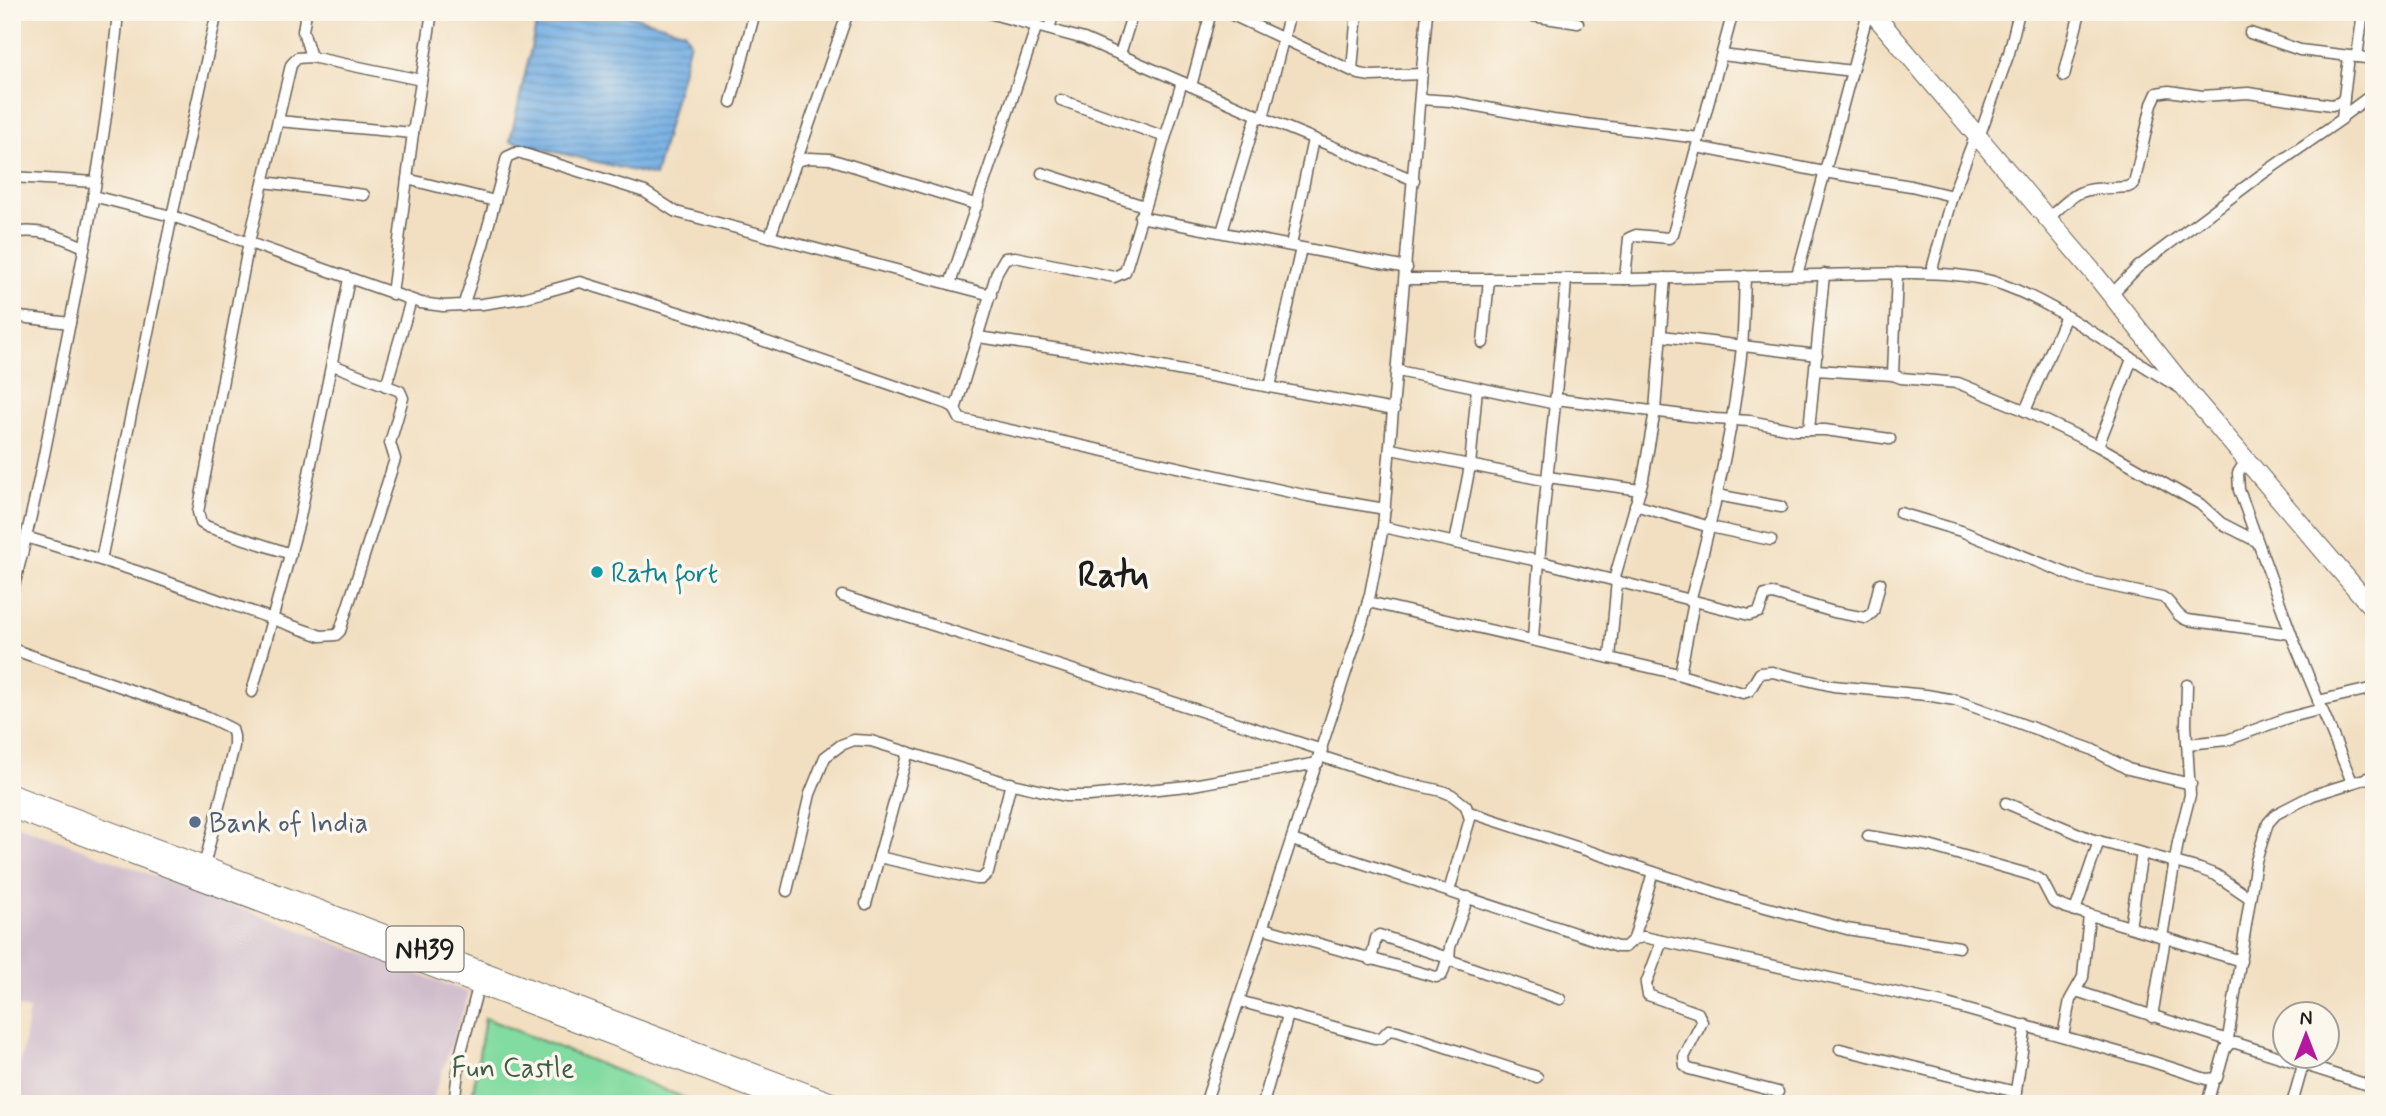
<svg xmlns="http://www.w3.org/2000/svg" width="2386" height="1116" viewBox="0 0 2386 1116" font-family="Mynerve,sans-serif">
  <style>
    .industrial { fill: #d0bdcc }
    .green { fill: #82dba0; stroke: #4f7c5e; stroke-width: 2 }
    .water { fill: url(#water-rules); stroke: #476480; stroke-width: 2 }
    .lines { fill: none; stroke-linecap: round; stroke-linejoin: round }
    .minor-casing { stroke: #676056; stroke-width: 13 }
    .primary-casing { stroke: #676056; stroke-width: 20 }
    .trunk-casing { stroke: #676056; stroke-width: 20 }
    .minor { stroke: #fff; stroke-width: 10 }
    .primary { stroke: #fff; stroke-width: 18 }
    .trunk { stroke: #fff; stroke-width: 18 }
    .culture-dot { fill: #0f9aa8; stroke: #fbf7ec; stroke-width: 2.5 }
    .service-dot { fill: #5c6f8a; stroke: #fbf7ec; stroke-width: 2.5 }
    .labels { text-anchor: middle; stroke-width: 7; stroke-linejoin: round; paint-order: stroke }
    .shield { fill: #fbf7ec; stroke: #5f5e5a; stroke-width: 2 }
    .shield-label { font-size: 26px; font-weight: bold; fill: #1c1c1c }
    .culture-label { font-size: 28px; fill: #0d838f; stroke: #fbf7ec; text-anchor: start }
    .service-label { font-size: 28px; fill: #4e5e75; stroke: #fbf7ec; text-anchor: start }
    .park-label { font-size: 28px; fill: #405f4a; stroke: #fbf7ec }
    .district-label { font-size: 35px; font-weight: bold; fill: #1c1c1c; stroke: #fbf7ec }
  </style>
  <defs>
    <pattern id="water-rules" width="6" height="5" patternUnits="userSpaceOnUse" patternTransform="scale(1.75)"><rect width="6" height="5" fill="#72ade3"/><path d="M0 2.5h6" fill="none" stroke="#5d8cb7"/></pattern>
  </defs>
  <rect width="100%" height="100%" fill="#fbf7ec"/>
  <filter id="ink" filterUnits="userSpaceOnUse"><feTurbulence type="fractalNoise" baseFrequency=".0143" numOctaves="2"/><feDisplacementMap in="SourceGraphic" scale="14" xChannelSelector="R" yChannelSelector="G"/><feConvolveMatrix kernelMatrix="1 2 1 2 8 2 1 2 1" color-interpolation-filters="sRGB"/></filter>
  <filter id="wash" filterUnits="userSpaceOnUse"><feTurbulence type="fractalNoise" baseFrequency=".00686" numOctaves="4" result="noise"/><feDisplacementMap in="SourceGraphic" scale="28" xChannelSelector="R" yChannelSelector="G"/><feGaussianBlur stdDeviation="1.57" result="paint"/><feColorMatrix in="noise" values="0 0 0 0 0 0 0 0 0 0 0 0 0 0 0 0 0 1.4 0 .05"/><feComposite in="paint" operator="in"/></filter>
  <g filter="url(#wash)">
    <rect width="100%" height="100%" fill="#f2dfc1"/>
    <!-- industrial -->
    <polygon class="industrial" points="12,823 469,993 431,1104 14,1104 29,1010 12,1006"/>
    <!-- green -->
    <polygon class="green" points="485,1018 700,1104 471,1104"/>
    <!-- water -->
    <polygon class="water" points="539,12 618,12 684,31 690,42 655,176 510,141"/>
  </g>
  <g filter="url(#ink)">
    <g class="lines">
      <!-- minor casing -->
      <g class="minor-casing">
        <g id="minor">
          <polyline points="306,12 303,31 311,57"/>
          <polyline points="985,12 1084,39 1273,122 1414,180"/>
          <polyline points="1226,12 1359,74 1371,76 1422,74"/>
          <polyline points="1507,12 1578,23"/>
          <polyline points="1049,29 1054,12"/>
          <polyline points="2250,33 2300,50 2374,59"/>
          <polyline points="1120,54 1133,12"/>
          <polyline points="1722,55 1852,71"/>
          <polyline points="2357,57 2363,12"/>
          <polyline points="1352,70 1357,12"/>
          <polyline points="2064,76 2080,12"/>
          <polyline points="1191,86 1211,12"/>
          <polyline points="1420,99 1450,101 1553,120 1699,138"/>
          <polyline points="1061,100 1165,137"/>
          <polyline points="731,102 755,12"/>
          <polyline points="2343,116 2374,93"/>
          <polyline points="1263,118 1290,12"/>
          <polyline points="278,121 413,133"/>
          <polyline points="1979,137 2009,53 2019,12"/>
          <polyline points="1697,147 1824,172 1911,186 1952,196"/>
          <polyline points="797,161 809,158 830,159 978,205"/>
          <polyline points="1042,173 1144,206"/>
          <polyline points="12,177 95,182"/>
          <polyline points="407,179 495,201"/>
          <polyline points="264,182 364,195"/>
          <polyline points="93,196 175,217 421,303 443,306 482,304 523,298 580,282 700,319 948,404 954,407 960,419 1308,496 1385,509"/>
          <polyline points="1140,217 1407,268"/>
          <path d="M2048,219C2082,185 2081,190 2128,187L2134,184L2152,104L2157,93L2169,91L2202,96L2248,93L2332,105L2341,102L2344,97L2349,57"/>
          <polyline points="1222,232 1257,115"/>
          <path d="M12,233C40,228 59,236 84,247"/>
          <polyline points="770,237 848,12"/>
          <polyline points="1291,245 1313,139"/>
          <polyline points="1897,273 1893,375 1901,378 1958,383 2019,408 2098,446 2200,504 2221,523 2256,541"/>
          <polyline points="1931,273 1952,196 1976,134"/>
          <polyline points="1797,275 1868,12"/>
          <path d="M1406,279H1629L1911,273C1938,273 1964,274 1991,281C2054,299 2124,357 2182,389"/>
          <polyline points="1625,279 1629,238 1636,235 1669,238 1673,234 1733,12"/>
          <polyline points="950,284 1037,25"/>
          <polyline points="392,294 413,133 432,12"/>
          <polyline points="2111,295 2138,267 2261,175 2342,119 2344,98"/>
          <polyline points="463,306 483,245 507,157 518,152 645,192 676,212 991,295"/>
          <polyline points="12,316 70,323"/>
          <polyline points="1662,336 1817,355"/>
          <polyline points="978,337 1080,352 1394,410"/>
          <polyline points="1483,343 1489,279"/>
          <polyline points="1816,370 1893,375"/>
          <polyline points="1398,371 1556,404"/>
          <polyline points="386,386 411,300"/>
          <polyline points="1270,387 1301,248"/>
          <polyline points="1556,399 1715,419 1750,421 1795,430 1825,430 1890,439"/>
          <polyline points="955,410 997,272 1005,258 1015,257 1114,277 1125,272 1182,82"/>
          <polyline points="2025,411 2065,318"/>
          <polyline points="1809,430 1824,274"/>
          <polyline points="2098,446 2132,359"/>
          <polyline points="1391,449 1548,481"/>
          <polyline points="2247,459 2238,473 2239,490 2293,639 2352,782"/>
          <polyline points="1548,477 1640,490"/>
          <polyline points="1717,495 1781,507"/>
          <polyline points="1635,505 1710,527 1771,540"/>
          <path d="M1900,513L1961,531L2083,580L2162,597C2174,603 2174,616 2187,620L2291,634"/>
          <polyline points="1383,527 1538,561 1749,615 1759,612 1765,595 1773,594 1834,612 1866,618 1873,612 1880,583"/>
          <polyline points="26,537 136,571 321,636 336,635 340,631 395,459 390,443 403,398 400,391 333,365"/>
          <polyline points="1455,543 1470,466 1477,388"/>
          <polyline points="291,554 208,527 201,523 198,512 249,242 291,65 297,58 311,57 421,80"/>
          <polyline points="101,560 172,216 217,12"/>
          <polyline points="1614,580 1643,479 1655,411 1665,278"/>
          <path d="M12,593C34,512 49,430 65,348C87,238 108,125 118,12"/>
          <polyline points="842,596 1322,750"/>
          <path d="M1690,601C1713,518 1733,433 1742,347C1744,323 1744,300 1745,276"/>
          <polyline points="1368,602 1670,672 1743,693 1749,691 1760,673 1772,672 1833,686 1926,695 1955,700 2091,749 2128,769 2191,784"/>
          <path d="M1533,640C1540,519 1558,400 1566,279"/>
          <polyline points="12,649 208,717 232,729 234,736 234,746 204,866"/>
          <polyline points="1610,658 1617,580"/>
          <polyline points="1680,674 1694,602"/>
          <polyline points="252,692 299,522 349,279"/>
          <polyline points="2318,701 2374,688"/>
          <polyline points="2187,744 2227,740 2287,718 2322,709"/>
          <polyline points="1320,756 1397,781 1442,791 1452,795 1466,806 1470,819 1449,891"/>
          <polyline points="2006,803 2091,839 2200,869 2216,875 2250,898"/>
          <polyline points="1469,812 1739,900 1847,929 1959,947"/>
          <polyline points="1868,836 1929,846 2031,875 2042,881 2053,902 2064,907 2241,961"/>
          <polyline points="1292,840 1617,947 1625,947 1634,939 1644,937 1947,1004 2150,1061 2206,1079 2217,1078 2225,1049 2230,1043 2236,1043 2374,1087"/>
          <polyline points="879,857 976,879 981,879 988,873 1011,783"/>
          <polyline points="787,891 810,794 825,757 841,745 854,740 871,741 1004,782 1065,796 1089,796 1187,786 1318,763"/>
          <polyline points="1468,897 1450,947 1449,958 1452,961 1560,999"/>
          <polyline points="866,904 908,752"/>
          <polyline points="2075,911 2099,841"/>
          <polyline points="2130,927 2142,853"/>
          <polyline points="1263,928 1436,977 1442,975 1449,954"/>
          <polyline points="2162,937 2178,842 2190,795 2186,724 2187,685"/>
          <polyline points="1634,939 1653,872"/>
          <polyline points="1662,941 1646,984 1648,995 1698,1013 1702,1022 1684,1057 1685,1066 1689,1069 1778,1092"/>
          <polyline points="1371,960 1376,938 1379,935 1448,958"/>
          <polyline points="2076,991 2228,1040"/>
          <polyline points="1239,1001 1374,1038 1381,1038 1389,1030 1397,1031 1537,1077"/>
          <polyline points="2152,1017 2165,938"/>
          <polyline points="2063,1036 2070,1000 2083,977 2089,915"/>
          <polyline points="2227,1045 2256,861 2268,823 2276,814 2313,795 2374,776"/>
          <polyline points="1840,1049 2016,1092"/>
          <polyline points="454,1104 460,1056 478,987"/>
          <polyline points="1205,1104 1362,623 1370,594 1383,527 1427,12"/>
          <polyline points="1263,1104 1288,1015"/>
          <polyline points="2014,1104 2026,1025"/>
          <polyline points="2207,1104 2214,1079"/>
          <polyline points="2292,1104 2303,1065"/>
        </g>
      </g>
      <!-- primary casing -->
      <g class="primary-casing">
        <polyline id="primary" points="1872,12 2093,272 2190,394 2374,610"/>
      </g>
      <!-- trunk casing -->
      <g class="trunk-casing">
        <g id="trunk">
          <polyline points="12,794 837,1104"/>
          <polyline points="12,809 793,1104"/>
        </g>
      </g>
      <!-- minor -->
      <use href="#minor" class="minor"/>
      <!-- primary -->
      <use href="#primary" class="primary"/>
      <!-- trunk -->
      <use href="#trunk" class="trunk"/>
    </g>
  </g>
  <!-- markers -->
  <circle class="culture-dot" cx="597" cy="572" r="7"/>
  <circle class="service-dot" cx="195" cy="822" r="7"/>
  <g class="labels">
    <!-- shield labels -->
    <rect class="shield" x="386.5" y="926.5" width="77" height="45" rx="5"/>
    <g class="shield-label">
      <text x="425" y="958">NH39</text>
    </g>
    <!-- culture labels -->
    <g class="culture-label">
      <text x="611" y="582">Ratu fort</text>
    </g>
    <!-- service labels -->
    <g class="service-label">
      <text x="209" y="832">Bank of India</text>
    </g>
    <!-- park labels -->
    <g class="park-label">
      <text x="513" y="1077">Fun Castle</text>
    </g>
    <!-- district labels -->
    <g class="district-label">
      <text x="1113" y="586">Ratu</text>
    </g>
  </g>
  <!-- margin -->
  <rect width="2386" height="1116" fill="none" stroke="#fbf7ec" stroke-width="42"/>
  <!-- north arrow -->
  <g transform="translate(2306 1035)"><circle r="33" fill="#fbf7ec" stroke="#a29f99" stroke-width="2"/>
  <path d="M0-5L12 26L0 18L-12 26Z" fill="#b5179e"/>
  <text y="-10" font-size="19" font-weight="bold" text-anchor="middle" fill="#1c1c1c">N</text>
  </g>
</svg>
